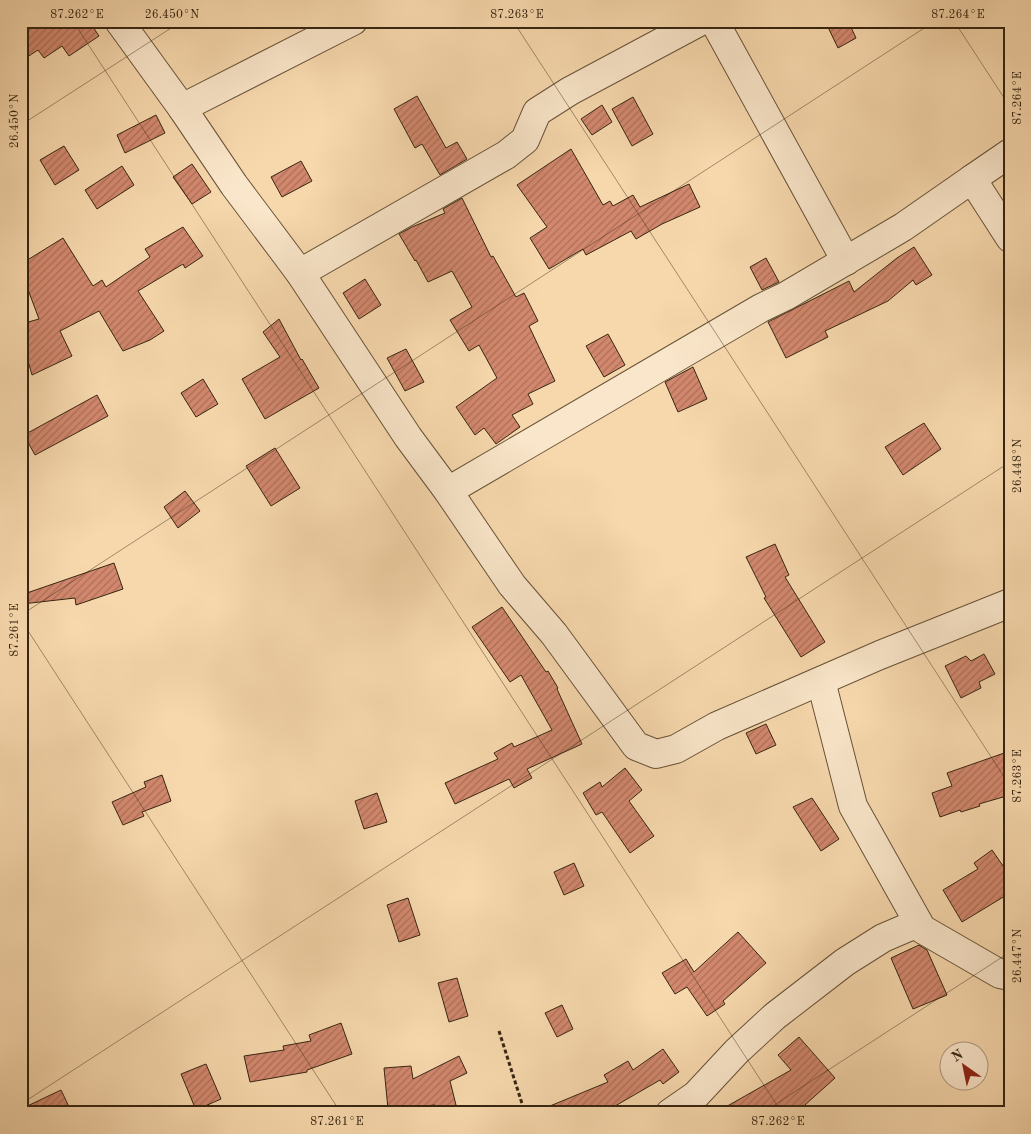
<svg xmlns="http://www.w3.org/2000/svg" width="1031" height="1134" viewBox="0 0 1031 1134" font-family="'Old Standard TT',serif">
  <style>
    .building { fill: url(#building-hatch); stroke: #372511 }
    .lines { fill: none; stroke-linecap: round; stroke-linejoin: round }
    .minor-casing { stroke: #675238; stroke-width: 30 }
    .path { stroke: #372511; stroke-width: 3; stroke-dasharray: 4 2.5; stroke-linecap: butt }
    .minor { stroke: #fae6ca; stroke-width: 28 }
    .ticks { fill: none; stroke: #372511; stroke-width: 1; stroke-opacity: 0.45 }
    .neatline { fill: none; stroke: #372511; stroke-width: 2 }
    .ticks-label { font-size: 12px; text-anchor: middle; fill: #372511 }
  </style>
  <defs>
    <pattern id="building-hatch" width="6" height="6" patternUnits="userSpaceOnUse" patternTransform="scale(1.25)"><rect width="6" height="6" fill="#d3886e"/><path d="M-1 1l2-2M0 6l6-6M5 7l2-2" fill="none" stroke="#ac6f59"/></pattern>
  </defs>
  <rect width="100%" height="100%" fill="#f7d8ad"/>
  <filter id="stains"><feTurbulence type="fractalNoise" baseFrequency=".004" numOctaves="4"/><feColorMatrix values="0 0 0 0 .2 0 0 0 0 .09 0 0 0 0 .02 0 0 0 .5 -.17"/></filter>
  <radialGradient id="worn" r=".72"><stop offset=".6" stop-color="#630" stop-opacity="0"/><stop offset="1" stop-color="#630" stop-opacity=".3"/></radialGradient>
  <!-- building -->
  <g class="building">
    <polygon points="21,21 89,21 99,36 69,56 62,46 44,58 38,50 21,61"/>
    <polygon points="825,21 848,21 856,38 838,48"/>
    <polygon points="417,96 446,148 457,142 467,159 440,175 422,144 415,148 394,109"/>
    <polygon points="633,97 653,134 632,146 612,109"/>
    <polygon points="602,105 612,122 592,135 581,119"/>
    <polygon points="156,115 165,133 125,153 117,135"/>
    <polygon points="64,146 79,170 55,185 40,160"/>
    <polygon points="571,149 603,205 610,201 613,206 633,195 640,207 689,184 700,207 662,224 636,239 631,231 586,255 583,249 549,269 530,238 547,227 517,185"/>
    <polygon points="301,161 312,181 282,197 271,177"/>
    <polygon points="192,164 211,192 192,204 173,177"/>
    <polygon points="122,166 134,185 97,209 85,190"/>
    <polygon points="462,198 491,257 493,256 516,297 524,293 538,321 529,326 555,381 528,394 533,404 512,415 520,427 496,444 484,428 475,435 456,407 497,378 479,345 469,351 450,320 472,307 452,271 428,282 416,260 415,261 399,234 412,227 445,213 443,209"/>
    <polygon points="183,227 203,256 185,268 183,264 138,291 164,331 150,340 123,351 99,311 60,331 72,356 32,375 21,336 21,324 39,319 21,271 21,264 63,238 93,286 102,280 106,287 150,257 145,249"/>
    <polygon points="914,247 932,275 916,285 913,280 888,301 825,331 828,337 786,358 768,322 849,281 854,292 897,258"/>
    <polygon points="766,258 779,282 762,290 750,267"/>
    <polygon points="365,279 381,305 359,319 343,293"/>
    <polygon points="279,319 301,360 302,359 319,388 265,419 242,379 280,357 263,332"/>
    <polygon points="608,334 625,365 604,377 586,346"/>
    <polygon points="406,349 424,382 405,391 387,358"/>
    <polygon points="693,367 707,399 678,412 665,382"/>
    <polygon points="203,379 218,404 196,417 181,393"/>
    <polygon points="97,395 108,416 35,455 24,435"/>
    <polygon points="924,423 941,449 903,475 885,447"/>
    <polygon points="275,448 300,488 271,506 246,466"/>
    <polygon points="185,491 200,511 178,528 164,507"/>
    <polygon points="775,544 789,575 785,577 825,642 801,657 764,598 766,597 746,557"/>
    <polygon points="114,563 123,589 76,605 75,598 22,604 21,595"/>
    <polygon points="502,607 546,672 548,671 558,688 557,689 582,744 527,769 532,778 514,788 509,779 455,804 445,783 498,759 494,753 512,743 514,747 552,730 521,675 510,682 472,627"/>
    <polygon points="984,654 995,674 979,682 981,688 961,698 945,666 966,656 971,661"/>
    <polygon points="766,724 776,745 756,754 746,733"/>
    <polygon points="1010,751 1010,795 979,804 980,806 961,812 960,810 940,817 932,793 952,786 947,773"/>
    <polygon points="625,768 642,790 629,801 654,836 630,853 602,812 596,815 583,793 600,782 602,787"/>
    <polygon points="162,775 171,801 142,812 144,816 123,825 112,802 146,787 144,782"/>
    <polygon points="377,793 387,822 364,829 355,801"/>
    <polygon points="812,798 839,839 821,851 793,807"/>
    <polygon points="992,850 1010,876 1010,893 962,922 943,890 978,869 974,863"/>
    <polygon points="574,863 584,886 564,895 554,872"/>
    <polygon points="408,898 420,935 399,942 387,905"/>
    <polygon points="738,932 766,963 723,1001 725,1004 707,1016 687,987 675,994 662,973 686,959 694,972"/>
    <polygon points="919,945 927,950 947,995 913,1009 891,958"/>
    <polygon points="457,978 468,1016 449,1022 438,983"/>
    <polygon points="562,1005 573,1029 557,1037 545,1013"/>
    <polygon points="341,1023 352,1054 307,1070 307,1072 250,1082 244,1056 284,1050 283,1046 311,1041 309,1035"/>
    <polygon points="799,1037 835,1078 796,1113 715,1113 791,1070 778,1055"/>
    <polygon points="663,1049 679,1072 663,1084 660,1080 603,1113 533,1113 608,1082 604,1075 628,1061 633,1070"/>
    <polygon points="459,1056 467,1073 450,1081 458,1113 437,1113 435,1105 388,1109 384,1068 411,1066 413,1079"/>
    <polygon points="206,1064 221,1099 196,1110 181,1074"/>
    <polygon points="61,1090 72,1113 21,1113 21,1109"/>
  </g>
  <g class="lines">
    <!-- minor casing -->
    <g class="minor-casing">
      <g id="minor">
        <polyline points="119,21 182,108 234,185 300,273 408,437 448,491 512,585 554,634 636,746 656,754 676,749 717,726 880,655 1010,603"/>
        <polyline points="714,21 846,261"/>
        <polyline points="182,108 353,21"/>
        <polyline points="972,179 1010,153"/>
        <polyline points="300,273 506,155 525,140 537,112 570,91 701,21"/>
        <polyline points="448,491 761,308 786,296 903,227 972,179 1010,238"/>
        <polyline points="821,681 853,806 922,929 1000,974 1010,976"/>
        <polyline points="670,1113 696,1095 737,1051 775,1016 845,962 883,938 918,923"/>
      </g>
    </g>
    <!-- path -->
    <polyline class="path" points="499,1031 525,1113"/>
    <!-- minor -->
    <use href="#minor" class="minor"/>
  </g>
  <!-- ticks -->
  <path class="ticks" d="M73,21L782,1113M513,21L1010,786M954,21L1010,107M21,125L182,21M21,615L935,21M21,620L341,1113M21,1104L1010,462M762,1113L1010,952"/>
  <!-- margin -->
  <rect width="1031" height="1134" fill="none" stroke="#f7d8ad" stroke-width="55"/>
  <!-- north arrow -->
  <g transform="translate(964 1066) rotate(327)"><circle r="24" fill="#fae6ca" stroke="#ac9980"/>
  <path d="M0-4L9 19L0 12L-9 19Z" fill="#8f2418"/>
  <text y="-8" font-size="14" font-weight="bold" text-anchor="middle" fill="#372511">N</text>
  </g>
  <rect x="28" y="28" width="976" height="1078" class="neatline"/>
  <g class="ticks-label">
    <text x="77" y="18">87.262°E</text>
    <text x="172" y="18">26.450°N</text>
    <text x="517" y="18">87.263°E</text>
    <text x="958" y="18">87.264°E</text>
    <text transform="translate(1017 98) rotate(-90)" y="4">87.264°E</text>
    <text transform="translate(14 121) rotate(-90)" y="4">26.450°N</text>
    <text transform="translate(1017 466) rotate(-90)" y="4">26.448°N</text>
    <text transform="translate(14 630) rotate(-90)" y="4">87.261°E</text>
    <text transform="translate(1017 776) rotate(-90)" y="4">87.263°E</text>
    <text transform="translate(1017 956) rotate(-90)" y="4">26.447°N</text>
    <text x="337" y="1125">87.261°E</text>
    <text x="778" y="1125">87.262°E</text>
  </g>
  <rect width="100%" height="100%" filter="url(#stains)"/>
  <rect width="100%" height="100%" fill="url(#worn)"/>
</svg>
